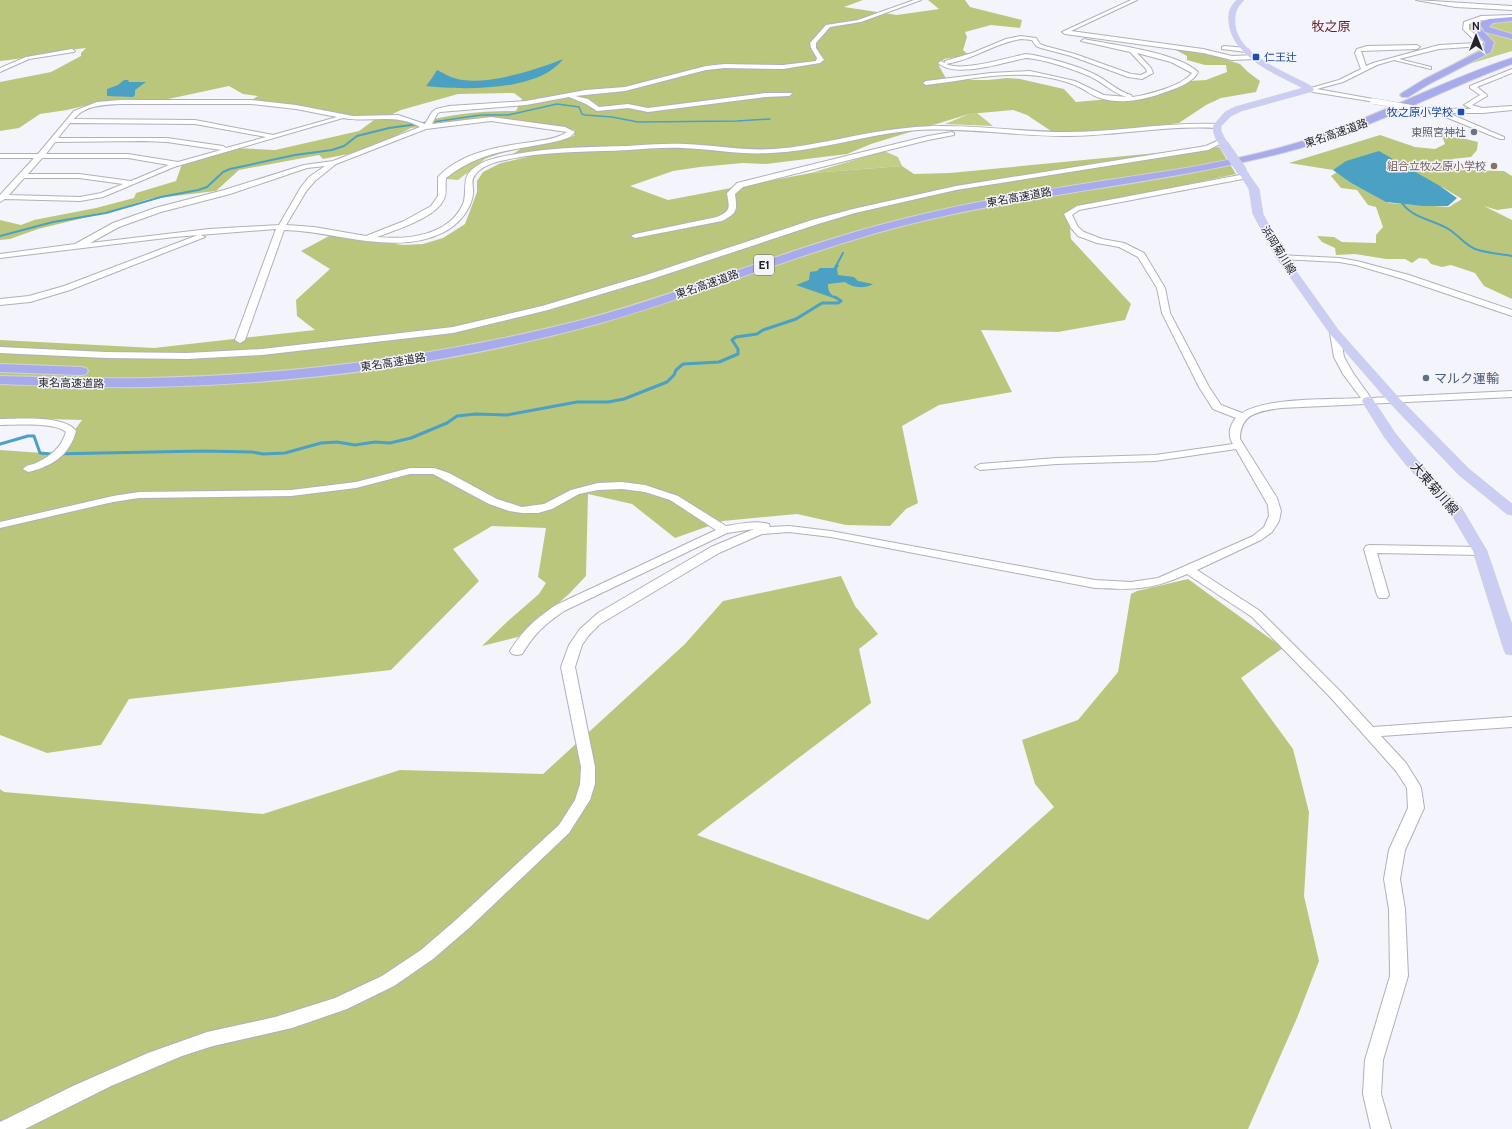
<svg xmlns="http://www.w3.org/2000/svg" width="1512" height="1129" viewBox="0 0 1512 1129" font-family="Cabin,'Noto Sans JP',sans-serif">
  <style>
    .green { fill: #c2cd86 }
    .forest { fill: #bbc67d }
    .water { fill: #4aa1c3 }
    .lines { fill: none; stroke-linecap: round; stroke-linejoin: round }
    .stream-far2 { stroke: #4aa1c3; stroke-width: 1.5 }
    .stream-far1 { stroke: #4aa1c3; stroke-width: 2 }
    .stream { stroke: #4aa1c3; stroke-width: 3 }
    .minor-casing { stroke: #afb0bb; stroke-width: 2 }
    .major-casing { stroke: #d3d3d4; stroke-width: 1 }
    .highway-casing { stroke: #d3d3d4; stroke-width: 2 }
    .minor { fill: #fff; fill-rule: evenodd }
    .major { fill: #cbcdf3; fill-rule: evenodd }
    .highway { fill: #a8abeb; fill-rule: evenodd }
    .minor-bridge-casing { stroke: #afb0bb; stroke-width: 6; stroke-linecap: butt }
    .major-bridge-casing { stroke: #d3d3d4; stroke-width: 10; stroke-linecap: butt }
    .minor-bridge { stroke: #fff; stroke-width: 5.5 }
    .major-bridge { stroke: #cbcdf3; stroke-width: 10 }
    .transit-dot { fill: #1a4fb4; stroke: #f4f4fd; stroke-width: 1.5 }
    .worship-dot { fill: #6b7280; stroke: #f4f4fd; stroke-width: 1.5 }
    .education-dot { fill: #8d6e63; stroke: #f4f4fd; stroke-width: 1.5 }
    .service-dot { fill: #5c6f8a; stroke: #f4f4fd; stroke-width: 1.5 }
    .labels { text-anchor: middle; stroke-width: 3; stroke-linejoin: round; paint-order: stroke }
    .far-transit-label { font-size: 11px; fill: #164399; stroke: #f4f4fd; text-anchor: start }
    .far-worship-label { font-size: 11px; fill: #5b616d; stroke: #f4f4fd; text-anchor: end }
    .far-street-label { font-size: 11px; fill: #242428; stroke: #f4f4fd }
    .far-education-label { font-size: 11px; fill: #785e54; stroke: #f4f4fd; text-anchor: end }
    .shield { fill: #f4f4fd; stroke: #626268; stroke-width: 1 }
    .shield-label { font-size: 12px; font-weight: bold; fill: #242428 }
    .far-quarter-label { font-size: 13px; fill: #652023; stroke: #f4f4fd }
    .service-label { font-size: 13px; fill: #4e5e75; stroke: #f4f4fd; text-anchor: start }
    .street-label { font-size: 13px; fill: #242428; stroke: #f4f4fd }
  </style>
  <rect width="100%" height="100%" fill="#f4f4fd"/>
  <!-- green -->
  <g class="green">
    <path d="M1512,17V51L1469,64H1453L1484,47L1480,37L1467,27C1475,15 1499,18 1512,17Z"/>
    <polygon points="977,113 993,126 945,124 969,114"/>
    <path d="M515,148L485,159L458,180L446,179C467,158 487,156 515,148Z"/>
    <polygon points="884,151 898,157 902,166 811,173"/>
  </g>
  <!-- forest -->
  <g class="forest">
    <path d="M0,0H863L844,7L897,15L939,9L928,0H965L970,7L1022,20L1020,28L991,25L965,32L967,37L963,50L969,55L944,59L939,66L947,80H988L1007,78L1020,79L1064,89L1076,102L1133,97L1189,81L1206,80L1227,72L1226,65H1205L1187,60V56L1174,49L1202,52L1240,64L1248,72L1260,81L1256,92L1221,98L1206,105L1179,123L1113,131L1088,132L1051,131L1027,115L1013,110L969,114L871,144L847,154L766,164L743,163L700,167L673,171L630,186L668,200L811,173L902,166L914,174L950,173L1219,147L1236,174L1071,210L1069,218L1071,239L1131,304L1125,320L1058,332L981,330L1012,392L939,405L902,426L918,503L906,509L890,526L846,525L797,514L723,521L675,538L632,504L588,494L586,576L569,594L518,637L482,646L509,620L539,594L546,583L538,577L546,528L492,526L453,549L479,581L391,670L129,699L101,745L47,753L0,735V450L57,454L82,420L12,418L0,419V340L154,348L315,330L297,316L296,300L330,269L301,251L331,235L403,245L423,244L443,238L465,224L477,192V181L483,172L501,163L527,157L513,154L522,148L574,136L575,130L507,119L468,120L411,128L381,143L348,154L323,159L319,155L239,170L216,191L149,199L108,212L38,229L10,239L0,240V220L21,225L34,220L96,208L134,198L136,193L176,181L182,164L235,148L275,150L359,131L374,120L392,118L407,120L416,124C448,114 482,111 516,111L522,99L514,93L458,94L401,110L388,116L372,118L347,116L250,101L258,96L243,94L229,86L159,101L92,104L67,110L40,114L19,128L0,131V82L51,72L81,56V53L86,48C57,51 29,58 0,61Z"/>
    <polygon points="1380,135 1415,147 1435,149 1445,144 1442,136 1466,139 1478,142 1477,150 1471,157 1452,159 1461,170 1504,171 1512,176 1512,208 1497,210 1484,206 1512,220 1512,299 1484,286 1475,273 1451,265 1442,267 1431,264 1427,259 1419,258 1412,263 1405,259 1386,259 1355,254 1336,255 1335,248 1322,242 1317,236 1334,237 1342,242 1376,243 1376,235 1383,227 1376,207 1368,205 1357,190 1341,188 1331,176 1337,172 1351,183 1389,203 1449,207 1462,199 1442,187 1350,160 1333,170 1289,163"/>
    <polygon points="841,576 855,606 878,634 859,649 871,703 697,835 928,920 1054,807 1035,784 1022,740 1078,720 1118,672 1131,594 1137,591 1188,579 1283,648 1241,678 1293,749 1309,812 1304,896 1319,961 1297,1018 1248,1129 0,1129 0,789 4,792 263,814 400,770 543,774 685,644 723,601"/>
  </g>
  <!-- water -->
  <g class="water">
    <path d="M563,59C539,92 462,90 426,86L432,78L437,70C445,74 453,79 463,80C491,84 536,70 563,59Z"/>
    <polygon points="124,80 128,80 129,82 146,82 135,90 135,95 133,97 107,96 107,89 118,85"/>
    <polygon points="1379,151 1440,186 1457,198 1448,206 1423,206 1386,202 1351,183 1333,170 1346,161"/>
    <path d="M836,264L839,265L837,269L838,275L854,277L858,281L873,284C864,289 853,288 845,282L828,284C828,292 830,294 837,298L836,299L796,285L809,280L810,272L817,271L820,268H834Z"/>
  </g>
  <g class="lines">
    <!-- stream-far2 -->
    <polyline class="stream-far2" points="419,124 481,115 508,115 557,104 579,107 582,114 585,115 612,117 638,122 737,121 770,119"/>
    <!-- stream-far1 -->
    <g class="stream-far1">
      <path d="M1400,200C1411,219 1433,219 1450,230C1459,236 1465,245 1475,249C1487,253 1500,254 1512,256"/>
      <polyline points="0,236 53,222 106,213 161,197 198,190 207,187 223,172 230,169 295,155 332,150 344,146 357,136 389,128 426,123"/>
      <polyline points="835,268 843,253"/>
    </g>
    <!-- stream -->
    <polyline class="stream" points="0,444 28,436 34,436 40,453 51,454 203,451 252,452 263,454 285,453 321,443 337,442 355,445 375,442 390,443 411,438 447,423 457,416 476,414 507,415 577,402 608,402 624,399 667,382 674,375 676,370 683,364 719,362 738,354 738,349 732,340 736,337 757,334 763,330 796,319 822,303 838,303 841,301 835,297"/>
    <!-- minor casing -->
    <g class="minor-casing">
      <g id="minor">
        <path d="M914,0H921L861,22L830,27L816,43V48L824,60L820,63L783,69L725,68L706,70L625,91L575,96L588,99L599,107L628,104L648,108L765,93H791L792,94L789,96L765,97L648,112L628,108L597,111L586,104L569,97L526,105L440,112L437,114L432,124L491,117L565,127L575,132L570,137L562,140C518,151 484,148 446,178C445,185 447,193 444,199C436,218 395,230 377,237C407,240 449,236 463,204C467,194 463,182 468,174C478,160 500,157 516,154C553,147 590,147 627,146C646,145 665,143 685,144C714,145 744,151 774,149C818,146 861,132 906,128C959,122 1012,132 1066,132C1116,132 1166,122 1217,124L1220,126L1217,128C1166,125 1116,136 1064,136C1012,136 960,126 907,131C861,136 817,151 771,153C741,155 712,149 682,148C664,147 646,149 628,150C592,152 556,151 520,157C506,160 484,162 475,175C470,181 474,187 473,194C471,210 458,225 444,232C395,257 336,231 284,230L245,340L240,343L235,340L276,229L174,237L0,258V254L75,244L113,223L155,208L224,190L304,165L333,161L420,127C396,113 369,123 343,118L174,167L103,197L80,201L5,199L0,202V195L34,158H0V154H38L74,111L97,102L120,100H251L296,105L353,116L398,115L425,124L432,112L436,109L449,106L526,101L586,90L625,87L706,66L725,64L783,65L816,61L817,58L811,48L810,43L826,25L858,20ZM120,104H251L296,109L337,117L273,135L195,120L74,119C85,105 103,105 120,104ZM491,121L567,132C557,139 543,140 532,142C500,146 461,152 438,177V196L431,206L404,221L366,236L314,227L286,225L307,190L315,181L336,164L426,129ZM70,123L195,124L266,137L226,148L223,146L167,138H58ZM144,141L167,142L221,150L178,162L128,154H46L55,142ZM42,158H128L169,165L131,181L79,174H28ZM325,166L309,177L301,187L279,225L209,229L90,243L119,227L161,212L230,194L307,168ZM24,178H79L123,184L101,193L80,197L9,195Z"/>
        <polygon points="1131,0 1137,0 1071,31 1203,49 1232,56 1256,55 1259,57 1256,59 1232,60 1203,53 1065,34 1062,32"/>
        <polygon points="1416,0 1512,6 1512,10 1456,7"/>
        <polygon points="1512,15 1512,19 1482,20 1469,24 1469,29 1483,42 1482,46 1439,49 1399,59 1431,67 1431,69 1394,60 1377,65 1343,82 1317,89 1373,99 1375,100 1375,102 1313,92 1307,89 1339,80 1361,69 1355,53 1357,49 1367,46 1417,45 1420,47 1417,49 1361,51 1366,66 1373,63 1439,45 1477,43 1463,29 1464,22 1481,16"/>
        <path d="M1021,36L1036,38L1040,44L1045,46L1075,54L1131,74L1141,75L1147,72L1146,69L1130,52L1081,41L1084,39C1113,45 1177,52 1198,72C1195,80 1182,86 1174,89C1151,98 1124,106 1100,98C1092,96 1086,90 1079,87C1065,80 1044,76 1029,75C994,73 960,81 926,85L923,83L926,81L991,73L1030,71L1075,81L1104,95L1127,97C1112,93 1103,82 1089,76C1073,69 1043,59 1026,58C1004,62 956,79 938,63L941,61L945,63V61L972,53L1006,39ZM1021,39L1032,40L1036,46L1041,48L1071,56L1128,77L1142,79L1153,73L1151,68L1137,53L1171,62L1192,73C1182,86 1148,95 1132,97L1131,95C1117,91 1107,80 1094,74C1079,66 1043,56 1026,54C1007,58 962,72 946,64C973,60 995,43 1021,39Z"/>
        <polygon points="1224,46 1246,48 1249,50 1246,52 1222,49 1222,47"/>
        <polygon points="72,49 75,51 74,52 29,59 0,72 0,68 26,57"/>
        <polygon points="1512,69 1512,73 1477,87 1486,94 1487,96 1472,105 1482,108 1512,106 1512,110 1483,113 1448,113 1504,137 1504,139 1500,139 1443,116 1441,113 1424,112 1421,110 1424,108 1472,109 1464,105 1480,95 1470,88 1470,86"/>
        <path d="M952,132L954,133V135L928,140L743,187L735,194C737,210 738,213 722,221L635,238L631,236L635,234L717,217C732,210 729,208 727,193L737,183L928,136Z"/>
        <polygon points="1220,136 1223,138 1222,143 1208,150 956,190 855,213 818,224 652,279 548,310 453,333 262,355 187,359 106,358 0,353 0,347 106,352 187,353 262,349 453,327 542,306 646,275 812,220 853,209 956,186 1206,146 1217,141 1217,138"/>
        <path d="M1245,174H1248V178L1079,210L1072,215L1078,227L1084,232L1102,239L1124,243L1144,253L1165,288L1170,313L1209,387L1221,405L1242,413C1267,397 1330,400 1361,398L1343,374L1334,357L1330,333L1335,330L1340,333L1344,357L1353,373L1371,398L1512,391V397L1281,408C1260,411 1240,413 1240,439L1277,498L1281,511L1279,521L1272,532L1261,540L1197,570L1260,611L1341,692L1373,727L1512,717V727L1381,736L1406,763L1419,784L1421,788L1424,808L1405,850L1400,879L1405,909L1408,976L1383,1060L1381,1094L1391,1129H1371L1363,1094L1365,1060L1390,976L1389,909L1384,879L1389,850L1408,808L1407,788L1396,771L1331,698L1252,617L1187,574C1152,590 1133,590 1095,588L831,537L789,532L762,534L719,553L600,624L589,635L582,645L575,667L595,767V784L590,800L569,833L469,928L433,959L394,986L347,1009L292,1028L213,1046L182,1056L111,1086L25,1129H0V1122L73,1086L148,1053L207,1032L275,1017L335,998L382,976L421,950L457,919L559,825L575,800L580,784L581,767L561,667L569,645L580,629L598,613L711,547L754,529L727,533L564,611C544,625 535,633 522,654L517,655L512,654L510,651C523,630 535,619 556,605L716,530L670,500L645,492L622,489L598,490L579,494L552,509L538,513H522L509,511L489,504L433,474H410L356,488L291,496L139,498L113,502L0,528V522L113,496L139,492L291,490L356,482L410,468H434L449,473L497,499L522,507L544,504L571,490L598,483L622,482L645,485L678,496L726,526C740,524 755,520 769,524L770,527L789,526L831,531L1095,580L1131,582L1158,578L1253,536L1264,527L1269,516L1268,505L1236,449L1155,461L1056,464L980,470L975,467L980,464L1056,458L1155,455L1233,444C1227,435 1230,425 1236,418L1213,409L1199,387L1162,313L1157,288L1138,257L1119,247L1097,243L1078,236L1071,228L1064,214L1077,206Z"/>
        <polygon points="198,235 201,235 205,237 70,290 30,302 0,305 0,299 29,296 64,286"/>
        <polygon points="1278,255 1339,258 1357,261 1409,275 1512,310 1512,316 1403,279 1356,265 1339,262 1281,259 1278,259"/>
        <path d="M0,419C19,419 64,415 76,431C70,455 51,467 28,472L23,469C25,466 29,465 34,464C49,457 61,449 66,432C54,422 16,425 0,425Z"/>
        <polygon points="1370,545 1480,547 1484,548 1486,551 1484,554 1480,555 1377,553 1389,595 1387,598 1379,598 1377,595 1364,549 1366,546"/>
      </g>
    </g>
    <!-- major casing -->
    <g class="major-casing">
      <g id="major">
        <path d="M1237,0H1244C1236,8 1234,13 1235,25C1238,52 1274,67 1295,78C1301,81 1309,84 1314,89L1313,91L1241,111L1231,116L1221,126V131L1228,145L1224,148C1217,145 1213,133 1213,126L1225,112L1235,107L1303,88C1276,74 1232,57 1229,22C1228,13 1230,6 1237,0Z"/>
        <polygon points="1242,168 1245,169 1259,189 1263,214 1286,257 1339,331 1397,396 1469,469 1512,504 1512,515 1507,514 1459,475 1389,402 1331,335 1276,257 1253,214 1249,189 1238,171"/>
        <polygon points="1368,397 1372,398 1395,433 1417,460 1461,507 1487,551 1512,625 1512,655 1506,654 1504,650 1473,551 1450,512 1407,466 1385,438 1362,401 1364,398"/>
      </g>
    </g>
    <!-- highway casing -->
    <g class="highway-casing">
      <g id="highway">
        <polygon points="1512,17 1512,21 1493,23 1489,27 1512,34 1512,39 1485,32 1481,26 1481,29 1494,42 1491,52 1429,84 1408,97 1402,97 1400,95 1402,93 1423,80 1484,49 1485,42 1475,32 1472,26 1473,24 1489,19"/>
        <path d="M1512,58V64C1436,92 1365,132 1286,152C1160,185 1029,193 902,226C799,253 700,295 597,324C451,364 300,384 149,387C99,388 50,386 0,384V376C50,377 99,379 149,378C295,375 440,356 582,320C688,292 788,248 895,221C963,203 1032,192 1102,181C1163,172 1226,163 1286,146C1364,124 1435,83 1512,58Z"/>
        <polygon points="0,364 81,367 86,368 88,371 86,374 81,375 0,372"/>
      </g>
    </g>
    <!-- minor -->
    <use href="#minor" class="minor"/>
    <!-- major -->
    <use href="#major" class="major"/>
    <!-- highway -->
    <use href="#highway" class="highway"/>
    <!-- minor-bridge casing -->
    <g class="minor-bridge-casing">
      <polyline id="minor-bridge" points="1373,101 1424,110"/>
    </g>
    <!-- major-bridge casing -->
    <g class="major-bridge-casing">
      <polyline id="major-bridge" points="1224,145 1242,171"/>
    </g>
    <!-- minor-bridge -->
    <use href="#minor-bridge" class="minor-bridge"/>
    <!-- major-bridge -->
    <use href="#major-bridge" class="major-bridge"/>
  </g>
  <!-- markers -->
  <g class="transit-dot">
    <rect x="1252" y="53" width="8" height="8" rx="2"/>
    <rect x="1457" y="108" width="8" height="8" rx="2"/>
  </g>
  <circle class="worship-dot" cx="1474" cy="132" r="4"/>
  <circle class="education-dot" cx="1494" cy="166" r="4"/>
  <circle class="service-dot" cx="1426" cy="378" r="4"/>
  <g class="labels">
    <!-- far-transit labels -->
    <g class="far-transit-label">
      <text x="1264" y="61">仁王辻</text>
      <text x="1453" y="116" text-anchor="end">牧之原小学校</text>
    </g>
    <!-- far-worship labels -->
    <g class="far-worship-label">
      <text x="1466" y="136">東照宮神社</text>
    </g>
    <!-- far-street labels -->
    <g class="far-street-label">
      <text transform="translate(1336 133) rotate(-19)" y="4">東名高速道路</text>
      <text transform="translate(1019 197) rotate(-10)" y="4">東名高速道路</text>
      <text transform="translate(1279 250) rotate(58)" y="4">浜岡菊川線</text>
      <text transform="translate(707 284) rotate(-19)" y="4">東名高速道路</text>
      <text transform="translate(393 362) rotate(-9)" y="4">東名高速道路</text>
      <text transform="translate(71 383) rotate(1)" y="4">東名高速道路</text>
    </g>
    <!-- far-education labels -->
    <g class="far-education-label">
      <text x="1486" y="170">組合立牧之原小学校</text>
    </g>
    <!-- shield labels -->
    <rect class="shield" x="754" y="255" width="20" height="20" rx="3"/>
    <g class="shield-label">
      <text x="764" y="269">E1</text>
    </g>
    <!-- far-quarter labels -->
    <g class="far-quarter-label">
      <text x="1331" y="31">牧之原</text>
    </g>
    <!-- service labels -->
    <g class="service-label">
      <text x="1434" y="383">マルク運輸</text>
    </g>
    <!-- street labels -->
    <g class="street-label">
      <text transform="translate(1435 488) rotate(49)" y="5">大東菊川線</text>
    </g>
  </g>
  <!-- north arrow -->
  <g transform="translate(1476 36)" stroke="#f4f4fd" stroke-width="3" paint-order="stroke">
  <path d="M0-3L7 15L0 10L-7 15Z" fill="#242428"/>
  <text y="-6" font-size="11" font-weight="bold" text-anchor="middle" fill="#242428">N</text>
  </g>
</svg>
